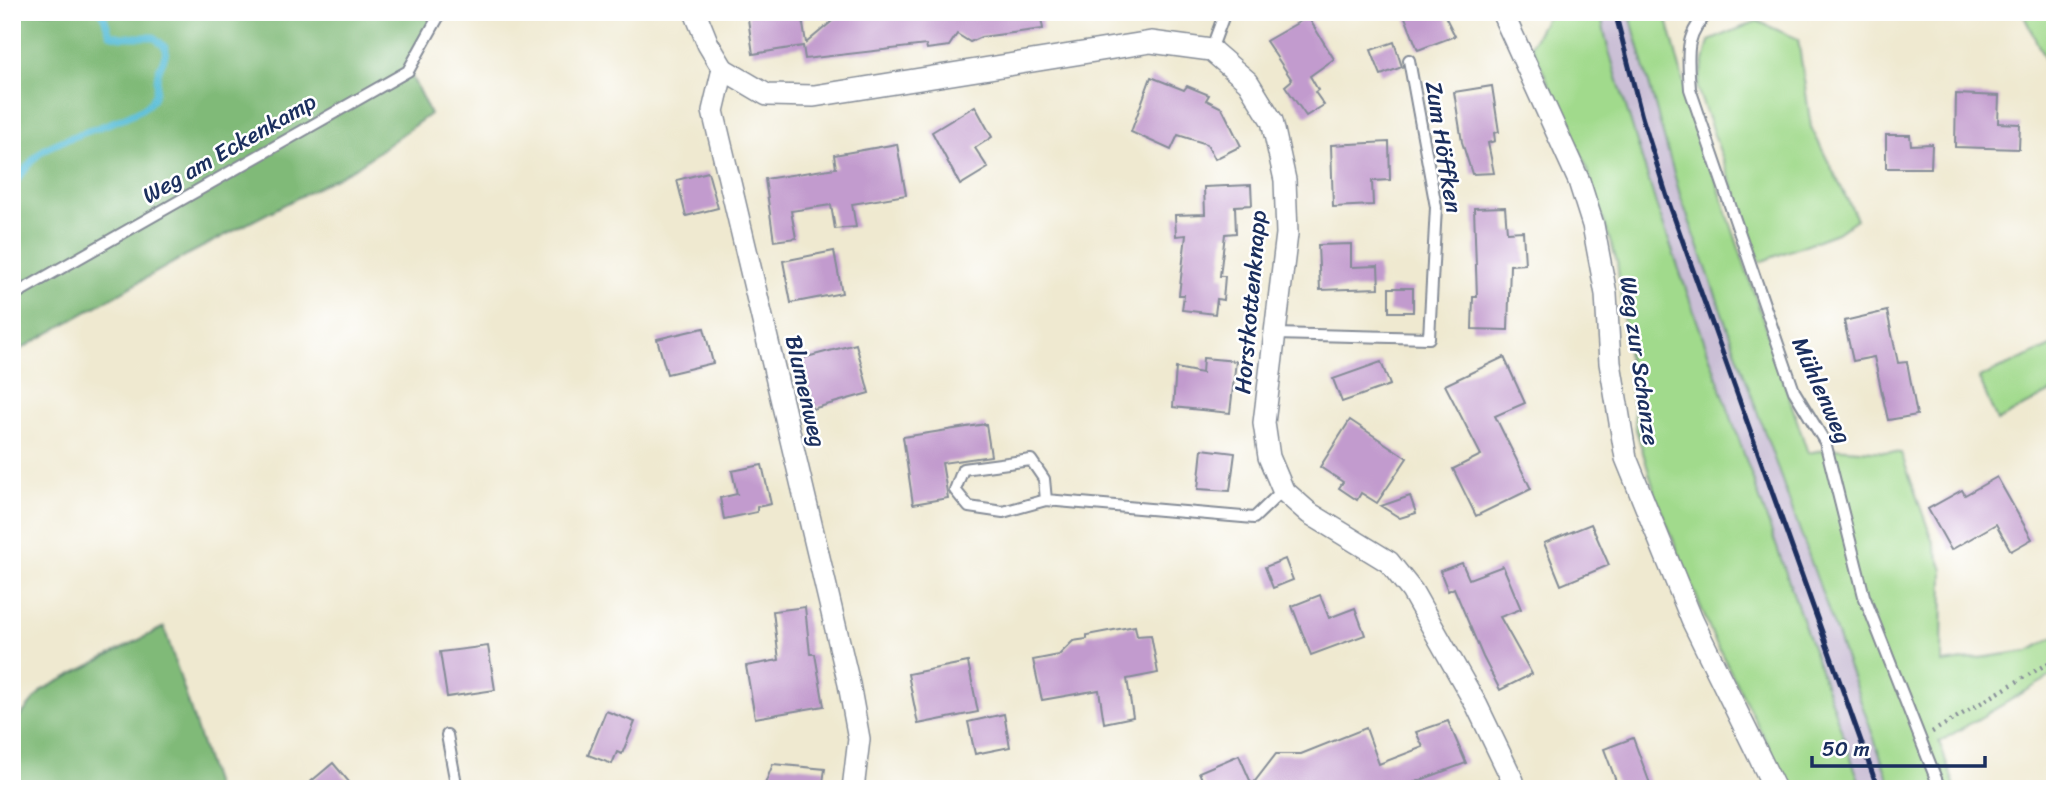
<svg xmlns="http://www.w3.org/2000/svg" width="2067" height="801" viewBox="0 0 2067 801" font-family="Sriracha,sans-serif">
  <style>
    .industrial { fill: #cbbfd6 }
    .green { fill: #a1da8c; stroke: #5e8475; stroke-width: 2 }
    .forest { fill: #80ba78; stroke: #4e746b; stroke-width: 2 }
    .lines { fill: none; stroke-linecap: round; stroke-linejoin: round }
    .stream { stroke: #5abed8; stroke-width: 7 }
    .building { fill: #c29bce }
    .lane-casing { stroke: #858c97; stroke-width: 14 }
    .street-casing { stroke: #858c97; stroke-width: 24 }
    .path { stroke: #858c97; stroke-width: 4.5; stroke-dasharray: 2 5; stroke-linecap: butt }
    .lane { stroke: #fff; stroke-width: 10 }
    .street { stroke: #fff; stroke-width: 21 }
    .rail { stroke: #1b2f5e; stroke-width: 5 }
    .labels { text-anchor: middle; stroke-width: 5; stroke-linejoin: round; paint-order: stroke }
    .street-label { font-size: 23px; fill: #1b2f5e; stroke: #fff }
  </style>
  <rect width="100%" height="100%" fill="#fff"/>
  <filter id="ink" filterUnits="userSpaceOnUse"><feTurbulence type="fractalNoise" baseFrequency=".0143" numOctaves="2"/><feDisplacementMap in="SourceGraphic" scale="14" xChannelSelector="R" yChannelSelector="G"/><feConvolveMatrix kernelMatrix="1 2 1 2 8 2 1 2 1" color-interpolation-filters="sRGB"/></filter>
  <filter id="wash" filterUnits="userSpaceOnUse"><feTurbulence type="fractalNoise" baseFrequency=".00686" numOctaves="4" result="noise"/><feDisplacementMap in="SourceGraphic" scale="28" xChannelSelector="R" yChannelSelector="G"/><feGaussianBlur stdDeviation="1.57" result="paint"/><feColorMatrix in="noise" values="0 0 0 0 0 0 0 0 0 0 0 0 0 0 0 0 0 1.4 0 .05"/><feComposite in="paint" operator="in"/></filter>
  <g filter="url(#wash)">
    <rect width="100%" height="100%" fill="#efe9d0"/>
    <!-- industrial -->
    <polygon class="industrial" points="1600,12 1629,12 1680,195 1892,789 1862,789 1656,204 1608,48"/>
    <!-- green -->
    <g class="green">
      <polygon points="1549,12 1600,12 1608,48 1656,204 1862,789 1790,789 1713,637 1658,503 1636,429 1617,262 1585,163 1531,45"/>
      <polygon points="1629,12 1665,12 1686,91 1808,453 1832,448 1901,453 1943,570 1942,663 2029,651 2055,636 2055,674 1939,742 1956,789 1892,789 1680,195"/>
      <polygon points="2022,12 2055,12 2055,80"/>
      <polygon points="1757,21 1798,39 1811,127 1857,219 1837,233 1760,262 1697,88 1709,41"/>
      <polygon points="2055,344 2055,390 1997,421 1979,378"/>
    </g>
    <!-- forest -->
    <g class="forest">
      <polygon points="12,12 436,12 409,71 430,114 357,167 187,255 12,354"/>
      <polygon points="164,627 216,789 12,789 12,726 42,690"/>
    </g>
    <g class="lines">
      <!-- stream -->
      <path class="stream" d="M12,185C24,174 31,158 45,149C68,135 142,117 152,100C158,91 156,83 158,73C160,64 166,59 166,48L154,37H121L110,34L102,12"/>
    </g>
    <g id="blocks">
      <!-- building -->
      <g class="building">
        <polygon points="747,12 801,12 806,43 843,12 1040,12 1043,29 981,37 970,42 957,34 949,46 927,49 926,45 805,59 803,46 753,54"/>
        <polygon points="1403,12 1443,12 1455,36 1418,50"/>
        <polygon points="1308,17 1334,59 1310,76 1318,90 1315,92 1324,105 1306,116 1285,86 1292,80 1266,41"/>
        <polygon points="1394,42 1402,67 1381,75 1371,50"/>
        <polygon points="1151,77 1184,90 1187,86 1209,95 1206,100 1222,108 1241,146 1215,159 1207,144 1178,135 1171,150 1131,132"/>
        <polygon points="1492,86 1499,132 1494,133 1495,141 1488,143 1494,173 1472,174 1462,142 1454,92"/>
        <polygon points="1956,94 1999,96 1998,123 2020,124 2019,149 1955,147"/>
        <polygon points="975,106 992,137 975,148 988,168 960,185 932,132"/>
        <polygon points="1886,135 1910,135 1911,145 1932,144 1931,168 1886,168"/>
        <polygon points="1389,142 1390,180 1372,181 1373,205 1333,207 1331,145"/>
        <polygon points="897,144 906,195 852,204 856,227 835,229 831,205 791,211 796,238 774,241 765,179 836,168 834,155"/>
        <polygon points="708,172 718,208 686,216 677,180"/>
        <polygon points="1251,185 1252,205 1235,206 1236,233 1225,234 1220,276 1225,276 1223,300 1217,299 1215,314 1182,310 1184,295 1179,295 1186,235 1176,236 1175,215 1205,214 1204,187"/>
        <polygon points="1505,207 1507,232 1523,231 1525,264 1510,265 1508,330 1472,329 1473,297 1477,297 1474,208"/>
        <polygon points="1351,244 1351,267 1378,266 1379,288 1320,290 1318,245"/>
        <polygon points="834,251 842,293 791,303 783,261"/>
        <rect x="1389" y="288" width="24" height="24"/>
        <polygon points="1887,311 1898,363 1907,362 1917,415 1888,420 1874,357 1853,361 1844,321"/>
        <polygon points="704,328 713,363 667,374 657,339"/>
        <polygon points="856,344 869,393 812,409 799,359"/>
        <polygon points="1504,357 1525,403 1495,416 1531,489 1476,516 1453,469 1481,455 1445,385"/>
        <polygon points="1203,358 1236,361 1230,413 1173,407 1176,368 1202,373"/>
        <polygon points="1381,362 1390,385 1342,402 1333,379"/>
        <polygon points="1350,420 1407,458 1377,503 1361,493 1357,500 1339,488 1343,482 1320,467"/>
        <polygon points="986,424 991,456 942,463 948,498 913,504 903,437"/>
        <polygon points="1202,449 1235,453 1230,491 1198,489"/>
        <polygon points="762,465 771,504 757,507 757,512 724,519 720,498 737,494 732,471"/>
        <polygon points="1997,477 2032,539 2011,551 1996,524 1951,550 1928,509 1962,490 1965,495"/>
        <polygon points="1410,496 1416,513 1400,518 1381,506"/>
        <polygon points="1591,524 1609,565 1561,585 1544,543"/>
        <polygon points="1285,559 1293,580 1273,588 1265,567"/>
        <polygon points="1462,563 1469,579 1503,566 1521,609 1500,617 1532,674 1500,690 1483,657 1454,588 1448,591 1440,571"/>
        <polygon points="1320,595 1329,618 1355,608 1365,635 1311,655 1292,606"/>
        <polygon points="805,607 810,654 815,654 824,706 755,718 746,666 779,660 773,611"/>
        <polygon points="1135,626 1137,636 1151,635 1158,673 1127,679 1133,717 1104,723 1099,690 1042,700 1033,660 1059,655 1073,641 1087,639 1087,635"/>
        <polygon points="488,646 495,690 447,697 440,652"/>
        <polygon points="968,662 978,712 918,724 908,674"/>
        <polygon points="606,711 635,722 622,754 617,752 612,764 588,755"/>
        <polygon points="1004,714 1010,747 975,754 968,722"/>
        <polygon points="1448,721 1466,763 1397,789 1206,789 1199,772 1239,755 1252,785 1276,754 1301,754 1366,728 1379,764 1423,747 1416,732"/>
        <polygon points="1633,738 1652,789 1619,789 1604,749"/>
        <polygon points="333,763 355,789 302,789"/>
        <polygon points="773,764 825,769 822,789 763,789"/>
      </g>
    </g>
  </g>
  <g filter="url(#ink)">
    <use href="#blocks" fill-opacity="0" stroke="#858c97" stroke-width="2"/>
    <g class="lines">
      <!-- lane casing -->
      <g class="lane-casing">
        <g id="lane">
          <path d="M1710,12C1683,33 1688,58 1690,89L1794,391L1825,442L1864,596L1940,789"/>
          <polyline points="1211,50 1225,12"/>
          <polyline points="12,296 408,71 441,12"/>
          <polyline points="1275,334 1429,338 1436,207 1409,60"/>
          <polyline points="1046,500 1044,479 1031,460 963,469 955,490 969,507 1003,512 1046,500 1254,518 1283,490"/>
          <polyline points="447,735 457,789"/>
        </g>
      </g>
      <!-- street casing -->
      <g class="street-casing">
        <g id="street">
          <polyline points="695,12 708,44 723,69 713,111 849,684 859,739 853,789"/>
          <polyline points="1502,12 1579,181 1593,225 1606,294 1610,363 1626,458 1692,620 1775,789"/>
          <polyline points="723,69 767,95 814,96 1151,42 1211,50 1248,82 1272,121 1285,180 1287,234 1264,423 1269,457 1283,490 1309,513 1389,562 1412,591 1477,706 1513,781"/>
        </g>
      </g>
      <!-- path -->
      <polyline class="path" points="1932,732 2055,659"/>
      <!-- lane -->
      <use href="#lane" class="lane"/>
      <!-- street -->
      <use href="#street" class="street"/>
      <!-- rail -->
      <polyline class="rail" points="1615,12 1642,117 1668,200 1878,789"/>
    </g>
  </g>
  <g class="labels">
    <!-- street labels -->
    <g class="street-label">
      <text transform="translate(1444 147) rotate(81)" y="8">Zum Höffken</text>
      <text transform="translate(229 148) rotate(-30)" y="8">Weg am Eckenkamp</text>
      <text transform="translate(1250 302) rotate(-85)" y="8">Horstkottenknapp</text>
      <text transform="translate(1640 361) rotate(82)" y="8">Weg zur Schanze</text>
      <text transform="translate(1822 390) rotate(66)" y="8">Mühlenweg</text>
      <text transform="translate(806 391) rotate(77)" y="8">Blumenweg</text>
    </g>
  </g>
  <!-- margin -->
  <rect width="2067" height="801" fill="none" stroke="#fff" stroke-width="42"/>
  <!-- scale -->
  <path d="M1812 756v10h173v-10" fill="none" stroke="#1b2f5e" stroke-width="3.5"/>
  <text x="1822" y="756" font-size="21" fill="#1b2f5e" stroke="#ffffff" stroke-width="5" paint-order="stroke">50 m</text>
</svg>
